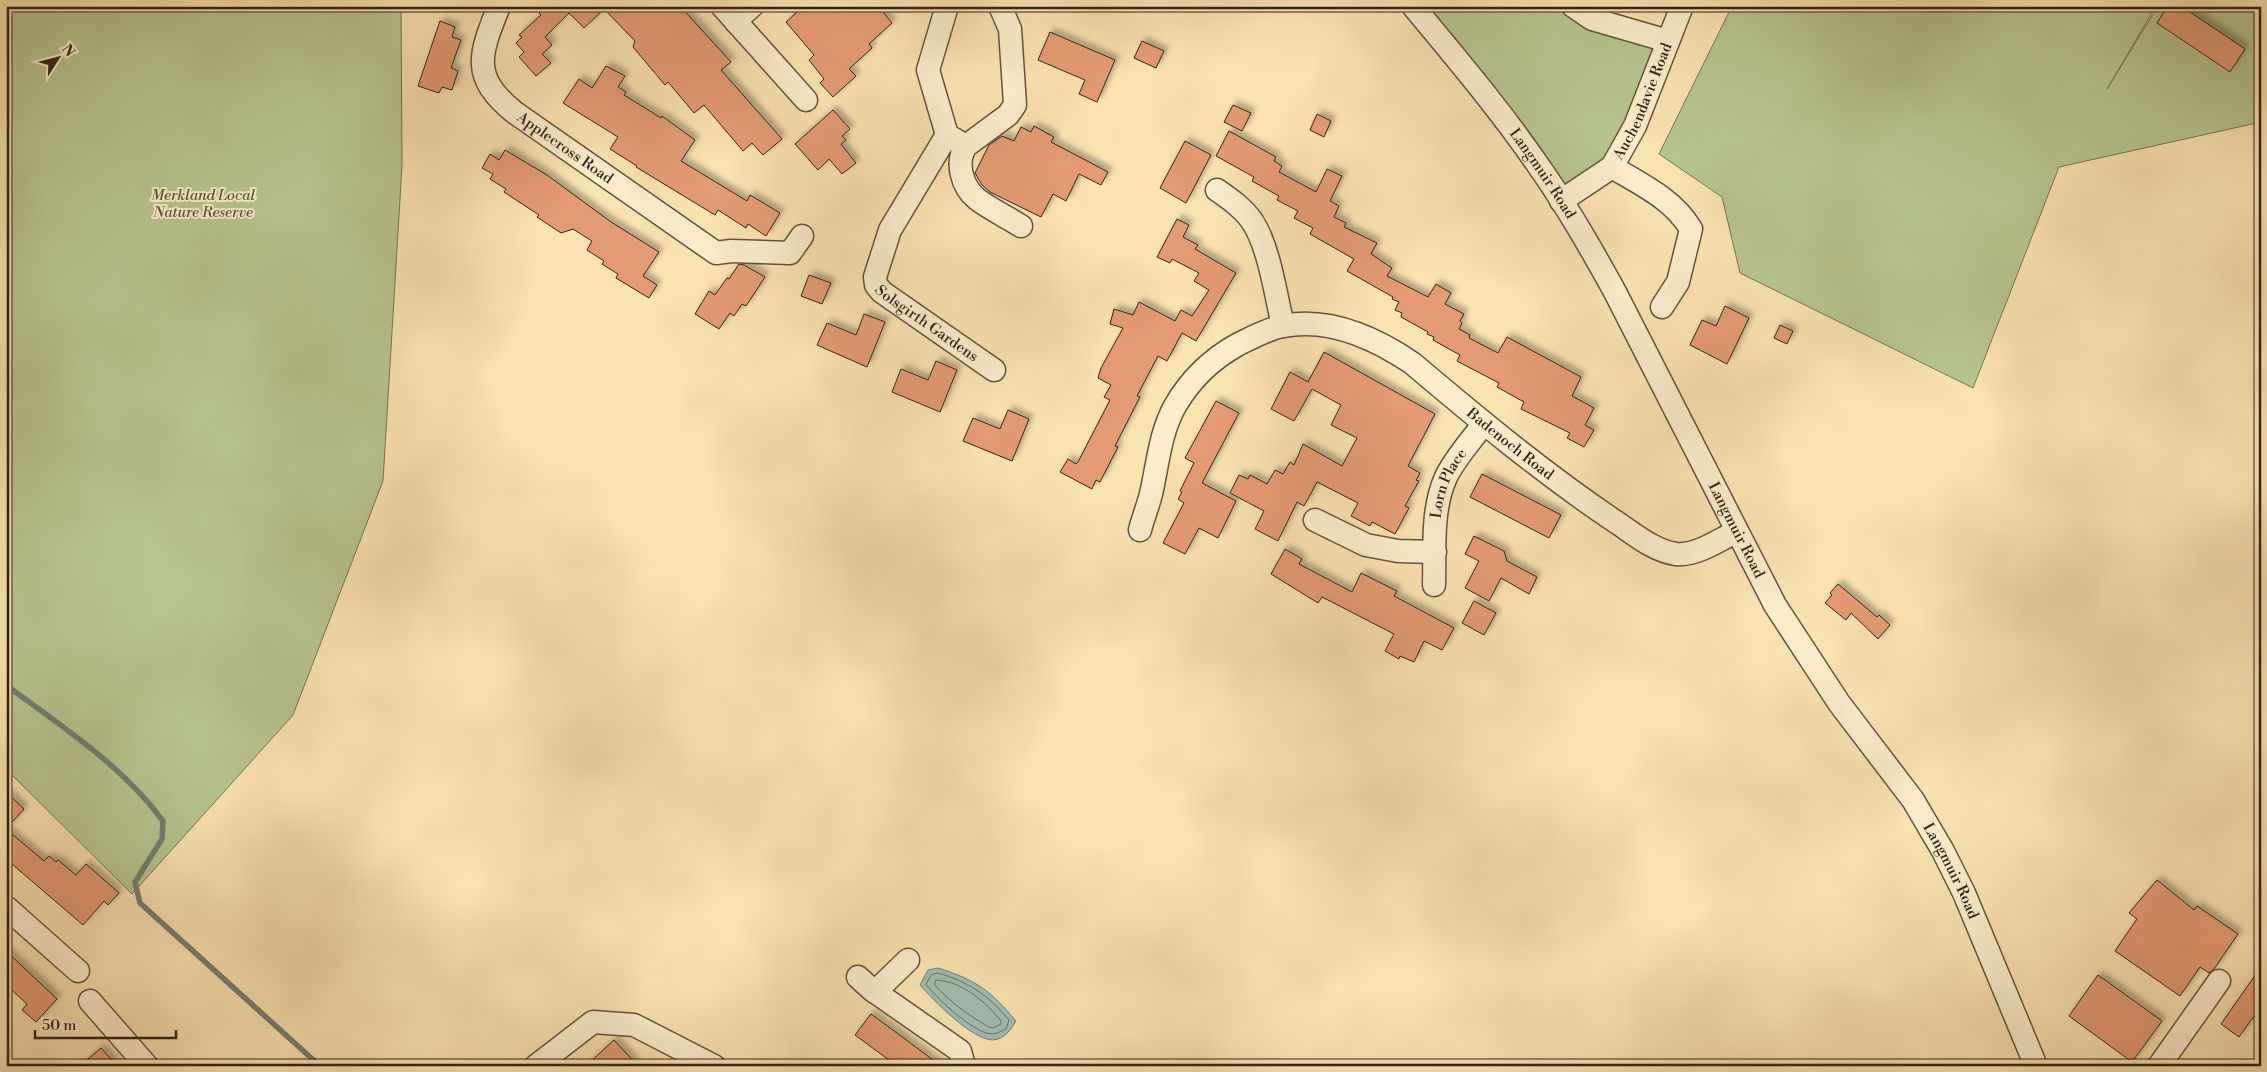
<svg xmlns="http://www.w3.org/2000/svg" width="2267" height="1072" viewBox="0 0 2267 1072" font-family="'Libre Bodoni',serif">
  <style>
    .green { fill: #b7c591; stroke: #727454 }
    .water { fill: #9ebdb1; stroke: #717f74 }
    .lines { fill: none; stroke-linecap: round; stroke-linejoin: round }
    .shore { stroke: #667064; stroke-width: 1 }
    .stream { stroke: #717f74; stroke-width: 5.5 }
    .building { fill: #e49a72; stroke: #2e2318; filter: url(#shadow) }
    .minor-casing { stroke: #61533e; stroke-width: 25 }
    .minor { stroke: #fbedcc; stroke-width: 22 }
    .labels { text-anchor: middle; stroke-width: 4; stroke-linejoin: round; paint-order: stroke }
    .street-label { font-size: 15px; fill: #2e2318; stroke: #fbedcc }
    .park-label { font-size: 15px; font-style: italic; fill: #57543c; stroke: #fbedcc }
  </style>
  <defs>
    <filter id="shadow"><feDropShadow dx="4.5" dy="-4.5" stdDeviation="2.5" flood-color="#0004"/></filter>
  </defs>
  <rect width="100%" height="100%" fill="#f9e3b1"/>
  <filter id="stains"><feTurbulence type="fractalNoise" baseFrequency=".004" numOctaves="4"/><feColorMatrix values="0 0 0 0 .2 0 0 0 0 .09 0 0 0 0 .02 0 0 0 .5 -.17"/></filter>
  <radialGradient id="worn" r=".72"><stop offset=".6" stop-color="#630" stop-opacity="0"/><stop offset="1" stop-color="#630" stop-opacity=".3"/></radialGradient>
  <!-- green -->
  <g class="green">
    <polygon points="6,6 401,6 402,166 383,481 293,715 132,894 6,769"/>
    <polygon points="1413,6 1573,6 1668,41 1635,126 1572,195"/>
    <polygon points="1732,6 2156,6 2107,89 2158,6 2261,6 2261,122 2059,167 1973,388 1740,273 1722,197 1659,154"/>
  </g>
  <!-- water -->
  <path class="water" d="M938,968C976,980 990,990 1016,1021C1011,1029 1005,1039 993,1040C972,1040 933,1000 920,985L928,970Z"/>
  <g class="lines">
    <!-- shore -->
    <g class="shore">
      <path d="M938,973C969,982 988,995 1009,1020L1006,1029C1001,1031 997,1034 991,1034C973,1032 937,999 926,984L931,975Z"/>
      <path d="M936,980C962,981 986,1002 1001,1021V1024L993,1028L989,1027C968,1015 951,1003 935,985Z"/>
    </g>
    <!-- stream -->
    <path class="stream" d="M6,685C62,727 121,764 163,821L162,839L135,882L140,903L320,1066"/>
  </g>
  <!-- building -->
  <g class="building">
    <polygon points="533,6 680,6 731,62 721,70 782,139 763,155 752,143 743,151 704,105 694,113 668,82 665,85 633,47 635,41 604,9 584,28 569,13 545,37 552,45 542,54 551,63 536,76 519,57 524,52 516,43 522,37 519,35 541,15"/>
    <polygon points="804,6 878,6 892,23 869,44 872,48 849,69 856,76 833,97 820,83 824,79 809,60 814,55 786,22"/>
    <polygon points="2168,6 2181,6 2245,49 2230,72 2157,23"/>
    <polygon points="440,21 455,27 452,37 461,40 451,68 458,71 452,90 442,87 439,93 418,86"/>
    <polygon points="1050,32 1115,60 1097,102 1079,94 1085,80 1038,60"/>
    <polygon points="1142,41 1164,51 1156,68 1134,58"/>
    <polygon points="606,66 625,76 618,87 626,92 624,95 661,118 662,116 695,140 681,161 747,201 750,195 780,213 766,236 748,224 746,228 718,210 715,215 636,167 637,166 610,149 618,137 563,103 579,79 592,88"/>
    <polygon points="1233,105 1251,113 1242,131 1224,122"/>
    <polygon points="833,110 850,129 842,136 846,140 841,144 856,163 842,174 829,159 818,170 795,144"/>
    <polygon points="1317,114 1331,121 1324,137 1310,130"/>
    <polygon points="1034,126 1054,137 1051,142 1108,172 1101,185 1079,174 1066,201 1053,194 1041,217 990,192 982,185 975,173 989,145 1002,136 1014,141 1021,127 1031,132"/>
    <polygon points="1229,131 1276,157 1274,161 1282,166 1279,172 1316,192 1327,169 1342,176 1330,201 1339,206 1334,217 1346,223 1344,227 1377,243 1371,254 1392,268 1387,276 1428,297 1436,284 1451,293 1445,304 1464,314 1460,321 1462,323 1459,329 1470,335 1469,338 1498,353 1507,337 1581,377 1572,396 1594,408 1585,425 1594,430 1584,447 1567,438 1570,433 1521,409 1524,402 1497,387 1499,383 1457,361 1460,355 1433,340 1434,337 1427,334 1428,332 1401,317 1402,313 1395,310 1399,302 1392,299 1393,297 1347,271 1354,259 1310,234 1313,228 1294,218 1298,211 1277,200 1279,196 1252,181 1254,177 1216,156"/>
    <polygon points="1185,141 1211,155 1186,203 1160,188"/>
    <polygon points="505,150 547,175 611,222 659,252 643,276 657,285 649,298 616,278 618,274 602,264 604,261 587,250 592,241 573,229 561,233 537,217 539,215 504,192 506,189 490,179 493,174 482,168 490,154 499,160"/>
    <polygon points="1177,219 1189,225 1183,237 1198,245 1195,249 1236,273 1196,341 1182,333 1167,361 1158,356 1137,396 1140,397 1115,446 1118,447 1100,482 1096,480 1092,489 1060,472 1068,459 1076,464 1078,462 1110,400 1104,397 1111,385 1098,378 1101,368 1123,328 1110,324 1114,309 1133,315 1139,302 1175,321 1181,310 1192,316 1209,290 1194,281 1199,273 1172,259 1170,263 1157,257"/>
    <polygon points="739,264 744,265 765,277 746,306 742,304 734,316 730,313 719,329 695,314 709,291 715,295 727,278 729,279"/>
    <polygon points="809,275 831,283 822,304 801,296"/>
    <polygon points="1725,306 1749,318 1727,364 1690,345 1702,320 1716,326"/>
    <polygon points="864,314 885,322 867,367 817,345 827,323 856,335"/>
    <polygon points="1780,325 1793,331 1787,344 1774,338"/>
    <polygon points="1324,352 1435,414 1408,466 1420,473 1416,480 1419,481 1405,506 1409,508 1395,534 1372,522 1370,526 1351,516 1358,503 1317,482 1304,506 1297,502 1278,541 1255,529 1264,511 1230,493 1239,475 1248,479 1250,475 1267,484 1275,470 1283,474 1290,462 1294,465 1303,444 1342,466 1357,438 1331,425 1341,405 1312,389 1294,421 1271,409 1290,372 1308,382"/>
    <polygon points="936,361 957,370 940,412 892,392 901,369 928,380"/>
    <polygon points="1216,401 1239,413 1202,483 1236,501 1218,538 1199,528 1185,554 1163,543 1184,503 1178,499 1182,492 1180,491 1194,463 1185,458"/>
    <polygon points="1008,410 1029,419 1012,461 963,441 973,418 1000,429"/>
    <polygon points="1482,474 1561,515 1549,538 1470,497"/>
    <polygon points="1474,536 1504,551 1507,561 1537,577 1529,594 1501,578 1489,601 1465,588 1479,561 1465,554"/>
    <polygon points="1285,549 1302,559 1299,564 1352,592 1361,573 1397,591 1394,596 1454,628 1442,650 1424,641 1414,662 1400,656 1399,659 1385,651 1394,634 1322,597 1318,603 1271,574"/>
    <polygon points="1838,584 1877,617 1879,615 1890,625 1878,639 1851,613 1846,620 1825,603 1832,595 1830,593"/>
    <polygon points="1474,601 1496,613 1484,635 1462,623"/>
    <polygon points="6,792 24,809 6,829"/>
    <polygon points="6,829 44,861 49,856 56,862 58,860 76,875 86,864 119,893 108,905 104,901 83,925 6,859"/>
    <polygon points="2157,880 2194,910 2197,906 2238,934 2214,969 2209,973 2200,967 2180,996 2115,951 2137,919 2129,913"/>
    <polygon points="6,951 57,999 36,1022 22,1010 27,1004 6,985"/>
    <polygon points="2261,967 2261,1021 2254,1016 2239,1037 2221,1024"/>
    <polygon points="2098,975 2162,1021 2132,1062 2069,1016"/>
    <polygon points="871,1014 901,1036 941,1066 897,1066 855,1035"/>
    <polygon points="614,1040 638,1066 586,1066"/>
    <polygon points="101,1048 117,1066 80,1066"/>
  </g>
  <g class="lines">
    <!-- minor casing -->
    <g class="minor-casing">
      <g id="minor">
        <path id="s1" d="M499,6C480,54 470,76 514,112L716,253L731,251L790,253L802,236"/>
        <polyline points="722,6 806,100"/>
        <polyline points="947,6 928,70 947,135 959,142"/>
        <path d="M1000,6L1010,29L1015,105L1008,115L966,146C955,162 962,187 977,199C990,209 1007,217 1021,226"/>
        <path id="s2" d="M1413,6C1457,59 1501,111 1540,168C1568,208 1592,250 1615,292L1775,605L1839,703L1913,800L1943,851L1964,893L2036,1066"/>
        <polyline points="1573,6 1592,19 1668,41"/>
        <polyline points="735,21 752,6"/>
        <path id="s3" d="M947,135L890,230L875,277L876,285L882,292L994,370"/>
        <path d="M1612,167C1642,185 1673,199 1691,229L1678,282L1662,307"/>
        <path d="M1217,190C1230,199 1243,208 1252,221C1269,246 1276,296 1283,326"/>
        <path id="s4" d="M1561,201L1612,167L1635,126L1682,6"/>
        <polyline points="1315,520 1366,545 1398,551 1435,552"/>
        <path id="s5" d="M1140,530C1143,518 1148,506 1151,494C1158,463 1160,433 1175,406C1190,380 1212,359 1237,345C1251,338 1267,329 1283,326C1329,317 1375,338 1412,363C1477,418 1542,472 1613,520C1632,532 1653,551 1676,554C1697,556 1718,540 1736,532"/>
        <path id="s6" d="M1434,585C1435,550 1431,510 1446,477C1455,458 1472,440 1484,423"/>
        <polyline points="6,907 78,971"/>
        <polyline points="858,977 871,989 960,1051 964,1066"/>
        <polyline points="875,992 908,960"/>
        <polyline points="90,1001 147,1066"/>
        <polyline points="536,1066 593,1022 634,1025 714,1066"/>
        <polyline points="2159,1066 2219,981"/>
      </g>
    </g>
    <!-- minor -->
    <use href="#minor" class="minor"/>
  </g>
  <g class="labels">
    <!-- street labels -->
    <g class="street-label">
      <text dy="5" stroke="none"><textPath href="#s4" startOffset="134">Auchendavie Road</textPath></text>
      <text dy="5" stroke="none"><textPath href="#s1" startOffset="182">Applecross Road</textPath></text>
      <text dy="5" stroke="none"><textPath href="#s2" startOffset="212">Langmuir Road</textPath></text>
      <text dy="5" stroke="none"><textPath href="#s3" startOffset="232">Solsgirth Gardens</textPath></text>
      <text dy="5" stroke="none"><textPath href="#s5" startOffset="532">Badenoch Road</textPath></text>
      <text dy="5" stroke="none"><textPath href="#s6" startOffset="104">Lorn Place</textPath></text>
      <text dy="5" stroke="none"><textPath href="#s2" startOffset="618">Langmuir Road</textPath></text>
      <text dy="5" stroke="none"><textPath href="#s2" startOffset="1022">Langmuir Road</textPath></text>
    </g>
    <!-- park labels -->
    <g class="park-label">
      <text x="203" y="200">Merkland Local<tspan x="203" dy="17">Nature Reserve</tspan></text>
    </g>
  </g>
  <!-- margin -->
  <rect width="2267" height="1072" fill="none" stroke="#f9e3b1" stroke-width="25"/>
  <rect x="8" y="8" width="2252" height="1057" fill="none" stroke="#2e2318" stroke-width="2.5"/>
  <rect x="12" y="12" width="2242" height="1047" fill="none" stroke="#2e2318"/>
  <!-- north arrow -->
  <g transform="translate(58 58) rotate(54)" stroke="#fbedcc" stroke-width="4" paint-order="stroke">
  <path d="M0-4L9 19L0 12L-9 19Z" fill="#2e2318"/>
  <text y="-8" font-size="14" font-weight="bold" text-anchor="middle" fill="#2e2318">N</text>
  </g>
  <!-- scale -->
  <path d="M35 1030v8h141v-8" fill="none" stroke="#2e2318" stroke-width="2.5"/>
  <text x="42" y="1030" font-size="15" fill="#2e2318" stroke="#fbedcc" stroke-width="4" paint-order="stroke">50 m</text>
  <rect width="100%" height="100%" filter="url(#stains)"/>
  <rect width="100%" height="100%" fill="url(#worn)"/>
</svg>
